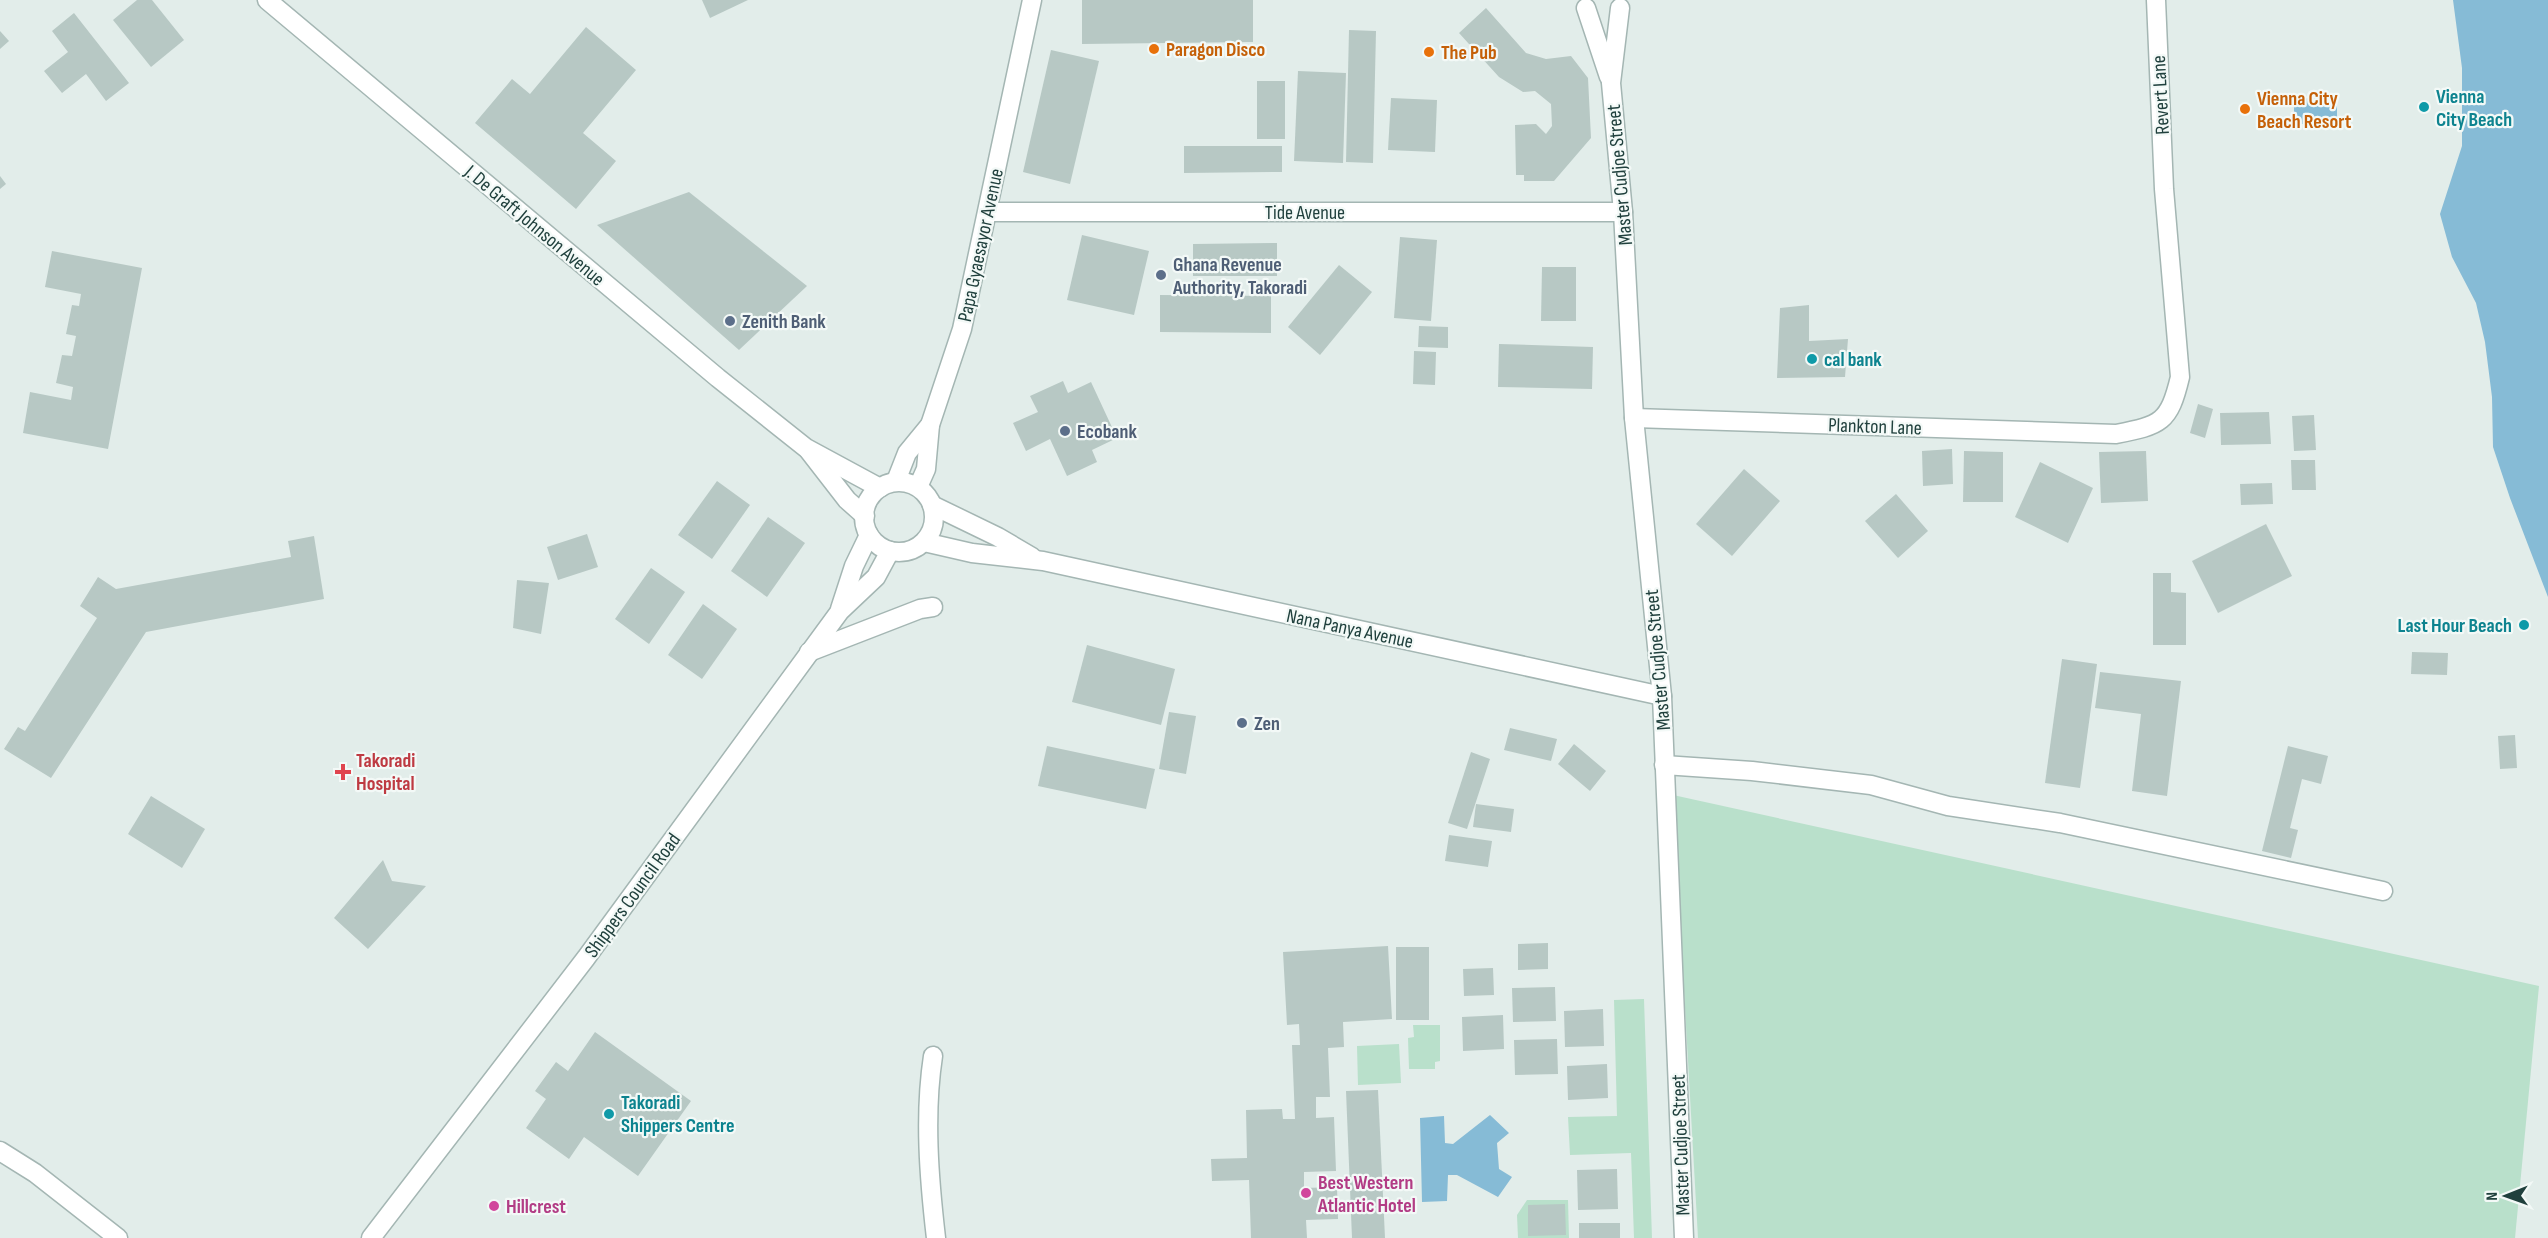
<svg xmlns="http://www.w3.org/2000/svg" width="2548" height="1238" viewBox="0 0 2548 1238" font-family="'Sofia Sans Condensed',sans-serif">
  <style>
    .green { fill: #b9e0cb }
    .water { fill: #86bbd6 }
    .building { fill: #b7c8c4 }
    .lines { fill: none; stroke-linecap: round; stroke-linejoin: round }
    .minor-casing { stroke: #a4b6b3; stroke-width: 21 }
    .minor { stroke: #fff; stroke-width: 18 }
    .food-dot { fill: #e8710a; stroke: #f3f9f7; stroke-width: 2 }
    .culture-dot { fill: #0f9aa8; stroke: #f3f9f7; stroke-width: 2 }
    .service-dot { fill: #5c6f8a; stroke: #f3f9f7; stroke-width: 2 }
    .health-dot { fill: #e0444e; stroke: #f3f9f7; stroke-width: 2 }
    .hotel-dot { fill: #d1479c; stroke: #f3f9f7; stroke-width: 2 }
    .labels { text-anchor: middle; stroke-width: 4.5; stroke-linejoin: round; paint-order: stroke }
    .food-label { font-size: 20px; font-weight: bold; fill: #c56008; stroke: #f3f9f7; text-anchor: start }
    .street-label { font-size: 20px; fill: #20403d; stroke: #f3f9f7 }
    .culture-label { font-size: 20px; font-weight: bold; fill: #0d838f; stroke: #f3f9f7; text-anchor: start }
    .service-label { font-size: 20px; font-weight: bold; fill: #4e5e75; stroke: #f3f9f7; text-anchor: start }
    .health-label { font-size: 20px; font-weight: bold; fill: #be3a42; stroke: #f3f9f7; text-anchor: start }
    .hotel-label { font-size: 20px; font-weight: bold; fill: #b23c85; stroke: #f3f9f7; text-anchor: start }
  </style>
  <rect width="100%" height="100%" fill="#e2edea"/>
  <!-- green -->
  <g class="green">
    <polygon points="1673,795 2539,986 2515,1238 1698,1238"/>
    <polygon points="1644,999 1652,1238 1634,1238 1631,1153 1570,1155 1568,1117 1617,1116 1614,1000"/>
    <polygon points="1413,1025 1440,1025 1440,1061 1435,1062 1435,1069 1409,1069 1408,1038 1414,1037"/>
    <polygon points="1399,1044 1401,1083 1358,1085 1357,1046"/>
    <polygon points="1527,1200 1568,1200 1569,1238 1518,1238 1517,1215"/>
  </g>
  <!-- water -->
  <g class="water">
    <polygon points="2453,0 2548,0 2548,597 2510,498 2493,447 2492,397 2485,342 2476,303 2452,257 2440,214 2462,146 2462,68"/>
    <polygon points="2294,98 2337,99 2337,124 2294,124"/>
    <polygon points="1490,1115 1509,1133 1497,1143 1499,1169 1512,1177 1498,1197 1457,1175 1448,1175 1447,1201 1422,1202 1420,1118 1444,1116 1445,1143 1453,1144"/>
  </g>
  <!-- building -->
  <g class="building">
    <polygon points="137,0 152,0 184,40 151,67 113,20"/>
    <polygon points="702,0 748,0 710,18"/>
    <polygon points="1082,0 1253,0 1253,42 1082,44"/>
    <polygon points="1486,8 1526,53 1546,59 1571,56 1588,78 1591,138 1554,181 1524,181 1524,175 1516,175 1515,125 1536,124 1546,134 1552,126 1551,104 1535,91 1523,92 1499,77 1459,33"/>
    <polygon points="74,13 129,83 106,101 86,74 62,93 44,71 68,52 52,31"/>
    <polygon points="586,27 636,70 583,133 616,161 576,209 475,123 512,79 530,94"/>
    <polygon points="1349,30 1376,31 1373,163 1346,162"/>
    <polygon points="0,31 9,41 0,49"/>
    <polygon points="1051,50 1099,61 1070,184 1023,172"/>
    <polygon points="1298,71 1346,73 1343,163 1294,161"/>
    <rect x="1257" y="81" width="28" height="58"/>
    <polygon points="1391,98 1437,100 1435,152 1388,150"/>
    <polygon points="1184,146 1282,146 1282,172 1184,173"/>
    <polygon points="0,176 6,184 0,189"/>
    <polygon points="689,192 807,286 739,350 597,225"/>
    <polygon points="1082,235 1149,251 1134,315 1067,300"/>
    <polygon points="1400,237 1437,240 1431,321 1394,318"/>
    <polygon points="1277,243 1277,276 1193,276 1193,244"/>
    <polygon points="52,251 142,268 108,449 23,433 30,392 71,400 73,387 56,383 62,355 72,356 76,336 66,334 72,305 79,306 81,294 45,287"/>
    <polygon points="1339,265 1372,292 1320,355 1288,327"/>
    <polygon points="1542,267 1576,267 1576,321 1541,321"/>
    <polygon points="1160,295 1271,296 1271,333 1160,332"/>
    <polygon points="1809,305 1809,341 1848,339 1845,377 1777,378 1780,308"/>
    <polygon points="1419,326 1448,327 1448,348 1418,347"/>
    <polygon points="1499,344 1593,347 1592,389 1498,387"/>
    <polygon points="1414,351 1436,352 1435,385 1413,384"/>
    <polygon points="1063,381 1068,393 1091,382 1117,438 1092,450 1097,462 1067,476 1050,439 1026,451 1013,423 1038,412 1030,396"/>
    <polygon points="2198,404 2213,409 2205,438 2190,433"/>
    <polygon points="2269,412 2271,444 2221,445 2220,413"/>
    <polygon points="2314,415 2316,450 2294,451 2292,416"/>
    <polygon points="1952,449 1953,484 1923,486 1922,451"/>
    <polygon points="1964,451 2003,452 2003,502 1963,502"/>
    <polygon points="2146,451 2148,501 2101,503 2099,452"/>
    <polygon points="2291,460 2315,460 2316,490 2292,490"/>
    <polygon points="2040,462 2093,488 2068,543 2015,517"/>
    <polygon points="1744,469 1780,501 1732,556 1696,524"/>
    <polygon points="717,481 750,505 712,559 678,535"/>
    <polygon points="2272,483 2273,504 2241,505 2240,484"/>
    <polygon points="1896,494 1928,531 1898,558 1865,521"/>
    <polygon points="768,517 805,543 767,597 731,571"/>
    <polygon points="2266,524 2292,576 2218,613 2192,561"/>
    <polygon points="587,534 598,567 558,580 547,547"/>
    <polygon points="314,536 324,599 146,632 51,778 4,749 18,727 25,731 97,618 80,606 98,577 116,589 291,557 288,541"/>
    <polygon points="651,568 685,592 649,644 615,619"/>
    <polygon points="2153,573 2171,573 2171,592 2186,593 2186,645 2153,645"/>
    <polygon points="517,580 549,583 541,634 513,628"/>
    <polygon points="703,604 737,629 702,679 668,655"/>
    <polygon points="1087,645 1175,669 1161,725 1072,702"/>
    <polygon points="2412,652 2448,653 2447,675 2411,674"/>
    <polygon points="2062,659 2097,664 2080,788 2045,783"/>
    <polygon points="2100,672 2181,681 2167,796 2132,791 2141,714 2095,708"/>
    <polygon points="1169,712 1196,716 1186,774 1159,769"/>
    <polygon points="1510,728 1557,739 1551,761 1504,750"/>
    <polygon points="2515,735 2517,768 2500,769 2498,736"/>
    <polygon points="1574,744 1606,771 1590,791 1558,764"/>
    <polygon points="1047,746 1155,769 1146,809 1038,786"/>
    <polygon points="2288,746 2328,756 2321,784 2302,779 2290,828 2298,830 2291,858 2262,851"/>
    <polygon points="1471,752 1490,759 1467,829 1448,823"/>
    <polygon points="151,796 205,829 182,868 128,834"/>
    <polygon points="1476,804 1514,809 1511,832 1473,827"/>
    <polygon points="1449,835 1492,841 1488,867 1445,861"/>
    <polygon points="383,860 392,881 426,886 368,949 334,918"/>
    <polygon points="1548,943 1548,969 1518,970 1518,944"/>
    <polygon points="1388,946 1392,1019 1343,1022 1344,1047 1328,1048 1330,1097 1316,1097 1316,1118 1334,1117 1336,1171 1304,1172 1304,1188 1337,1187 1338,1219 1306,1220 1307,1238 1251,1238 1249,1180 1212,1181 1211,1159 1247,1158 1246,1110 1282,1109 1283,1119 1295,1119 1292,1045 1300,1045 1299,1024 1287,1025 1283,952"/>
    <rect x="1396" y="947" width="33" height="73"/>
    <polygon points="1493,968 1494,995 1464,996 1463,969"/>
    <polygon points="1555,987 1556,1021 1513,1022 1512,988"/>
    <polygon points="1603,1009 1604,1046 1565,1047 1564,1011"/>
    <polygon points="1503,1015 1504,1049 1463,1051 1462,1017"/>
    <polygon points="595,1032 691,1101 638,1176 584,1137 569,1159 526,1128 546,1099 535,1091 556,1062 568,1071"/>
    <polygon points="1557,1039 1558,1074 1515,1075 1514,1040"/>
    <polygon points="1607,1064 1608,1098 1568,1100 1567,1066"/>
    <polygon points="1378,1090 1385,1238 1352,1238 1346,1091"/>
    <polygon points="1617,1169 1618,1209 1578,1210 1577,1170"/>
    <polygon points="1565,1204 1566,1235 1528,1236 1528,1205"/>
    <rect x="1579" y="1223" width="41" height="15"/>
  </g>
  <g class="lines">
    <!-- minor casing -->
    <g class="minor-casing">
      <g id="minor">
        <polyline points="267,0 718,378 806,448 880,488"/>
        <polyline points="1586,8 1609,77"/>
        <polyline points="1620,8 1611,83 1623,212 1634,418 1662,696 1684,1238"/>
        <polyline points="988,212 1623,212"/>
        <path d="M1634,418L2116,434C2161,425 2169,423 2180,377L2164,189L2156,0"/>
        <polyline points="809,451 847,500 865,516"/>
        <polyline points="896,481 907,453 930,425"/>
        <circle cx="899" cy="517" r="35"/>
        <polyline points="918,487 926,469 930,425 962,329 1032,0"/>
        <polyline points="932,505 998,537 1032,557"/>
        <polyline points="924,542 972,553 1043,561 1662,696"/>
        <polyline points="840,609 854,566 869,535"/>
        <polyline points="809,652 920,609 933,607"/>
        <polyline points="1664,765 1752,771 1871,785 1948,806 2060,823 2383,891"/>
        <path d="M933,1056C924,1115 929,1178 936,1238"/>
        <polyline points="0,1151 35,1173 118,1238"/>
        <polyline points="371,1238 586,958 840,611 876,577 890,551"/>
      </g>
    </g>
    <!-- minor -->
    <use href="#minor" class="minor"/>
  </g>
  <!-- markers -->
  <g class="food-dot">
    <circle cx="1154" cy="49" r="6"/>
    <circle cx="1429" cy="52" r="6"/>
    <circle cx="2245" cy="109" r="6"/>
  </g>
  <g class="culture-dot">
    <circle cx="2424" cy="107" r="6"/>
    <circle cx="1812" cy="359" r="6"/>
    <circle cx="2524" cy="625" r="6"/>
    <circle cx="609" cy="1114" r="6"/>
  </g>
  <g class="service-dot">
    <circle cx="1161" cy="275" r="6"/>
    <circle cx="730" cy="321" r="6"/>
    <circle cx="1065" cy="431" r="6"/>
    <circle cx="1242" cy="723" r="6"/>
  </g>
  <path class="health-dot" d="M340 763h6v6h6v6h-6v6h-6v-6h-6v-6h6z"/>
  <g class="hotel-dot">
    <circle cx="1306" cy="1193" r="6"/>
    <circle cx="494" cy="1206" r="6"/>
  </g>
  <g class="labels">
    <!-- food labels -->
    <g class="food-label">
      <text x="1166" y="56">Paragon Disco</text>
      <text x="1441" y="59">The Pub</text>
      <text x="2257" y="105">Vienna City<tspan x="2257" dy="23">Beach Resort</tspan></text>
    </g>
    <!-- street labels -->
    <g class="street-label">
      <text transform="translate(2160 95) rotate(-93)" y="7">Revert Lane</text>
      <text transform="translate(1619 175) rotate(-95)" y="7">Master Cudjoe Street</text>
      <text x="1305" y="219">Tide Avenue</text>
      <text transform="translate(535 225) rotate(40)" y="7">J. De Graft Johnson Avenue</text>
      <text transform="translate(980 245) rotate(-78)" y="7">Papa Gyaesayor Avenue</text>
      <text transform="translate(1875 426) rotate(2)" y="7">Plankton Lane</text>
      <text transform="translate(1350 628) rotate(12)" y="7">Nana Panya Avenue</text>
      <text transform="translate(1657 660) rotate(-95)" y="7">Master Cudjoe Street</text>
      <text transform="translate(632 895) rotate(-54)" y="7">Shippers Council Road</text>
      <text transform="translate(1680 1145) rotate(-92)" y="7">Master Cudjoe Street</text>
    </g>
    <!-- culture labels -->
    <g class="culture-label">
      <text x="2436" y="103">Vienna<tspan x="2436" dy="23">City Beach</tspan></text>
      <text x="1824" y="366">cal bank</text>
      <text x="2512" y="632" text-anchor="end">Last Hour Beach</text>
      <text x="621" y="1109">Takoradi<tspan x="621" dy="23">Shippers Centre</tspan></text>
    </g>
    <!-- service labels -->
    <g class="service-label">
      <text x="1173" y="271">Ghana Revenue<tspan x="1173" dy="23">Authority, Takoradi</tspan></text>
      <text x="742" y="328">Zenith Bank</text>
      <text x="1077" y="438">Ecobank</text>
      <text x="1254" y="730">Zen</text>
    </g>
    <!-- health labels -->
    <g class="health-label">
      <text x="356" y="767">Takoradi<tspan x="356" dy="23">Hospital</tspan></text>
    </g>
    <!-- hotel labels -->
    <g class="hotel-label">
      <text x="1318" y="1189">Best Western<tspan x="1318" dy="23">Atlantic Hotel</tspan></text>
      <text x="506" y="1213">Hillcrest</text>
    </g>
  </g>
  <!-- north arrow -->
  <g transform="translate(2506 1196) rotate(269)" stroke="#f3f9f7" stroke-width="4.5" paint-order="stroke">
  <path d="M0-4.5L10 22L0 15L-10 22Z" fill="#20403d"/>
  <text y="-9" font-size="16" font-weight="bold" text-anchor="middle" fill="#20403d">N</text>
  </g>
</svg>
